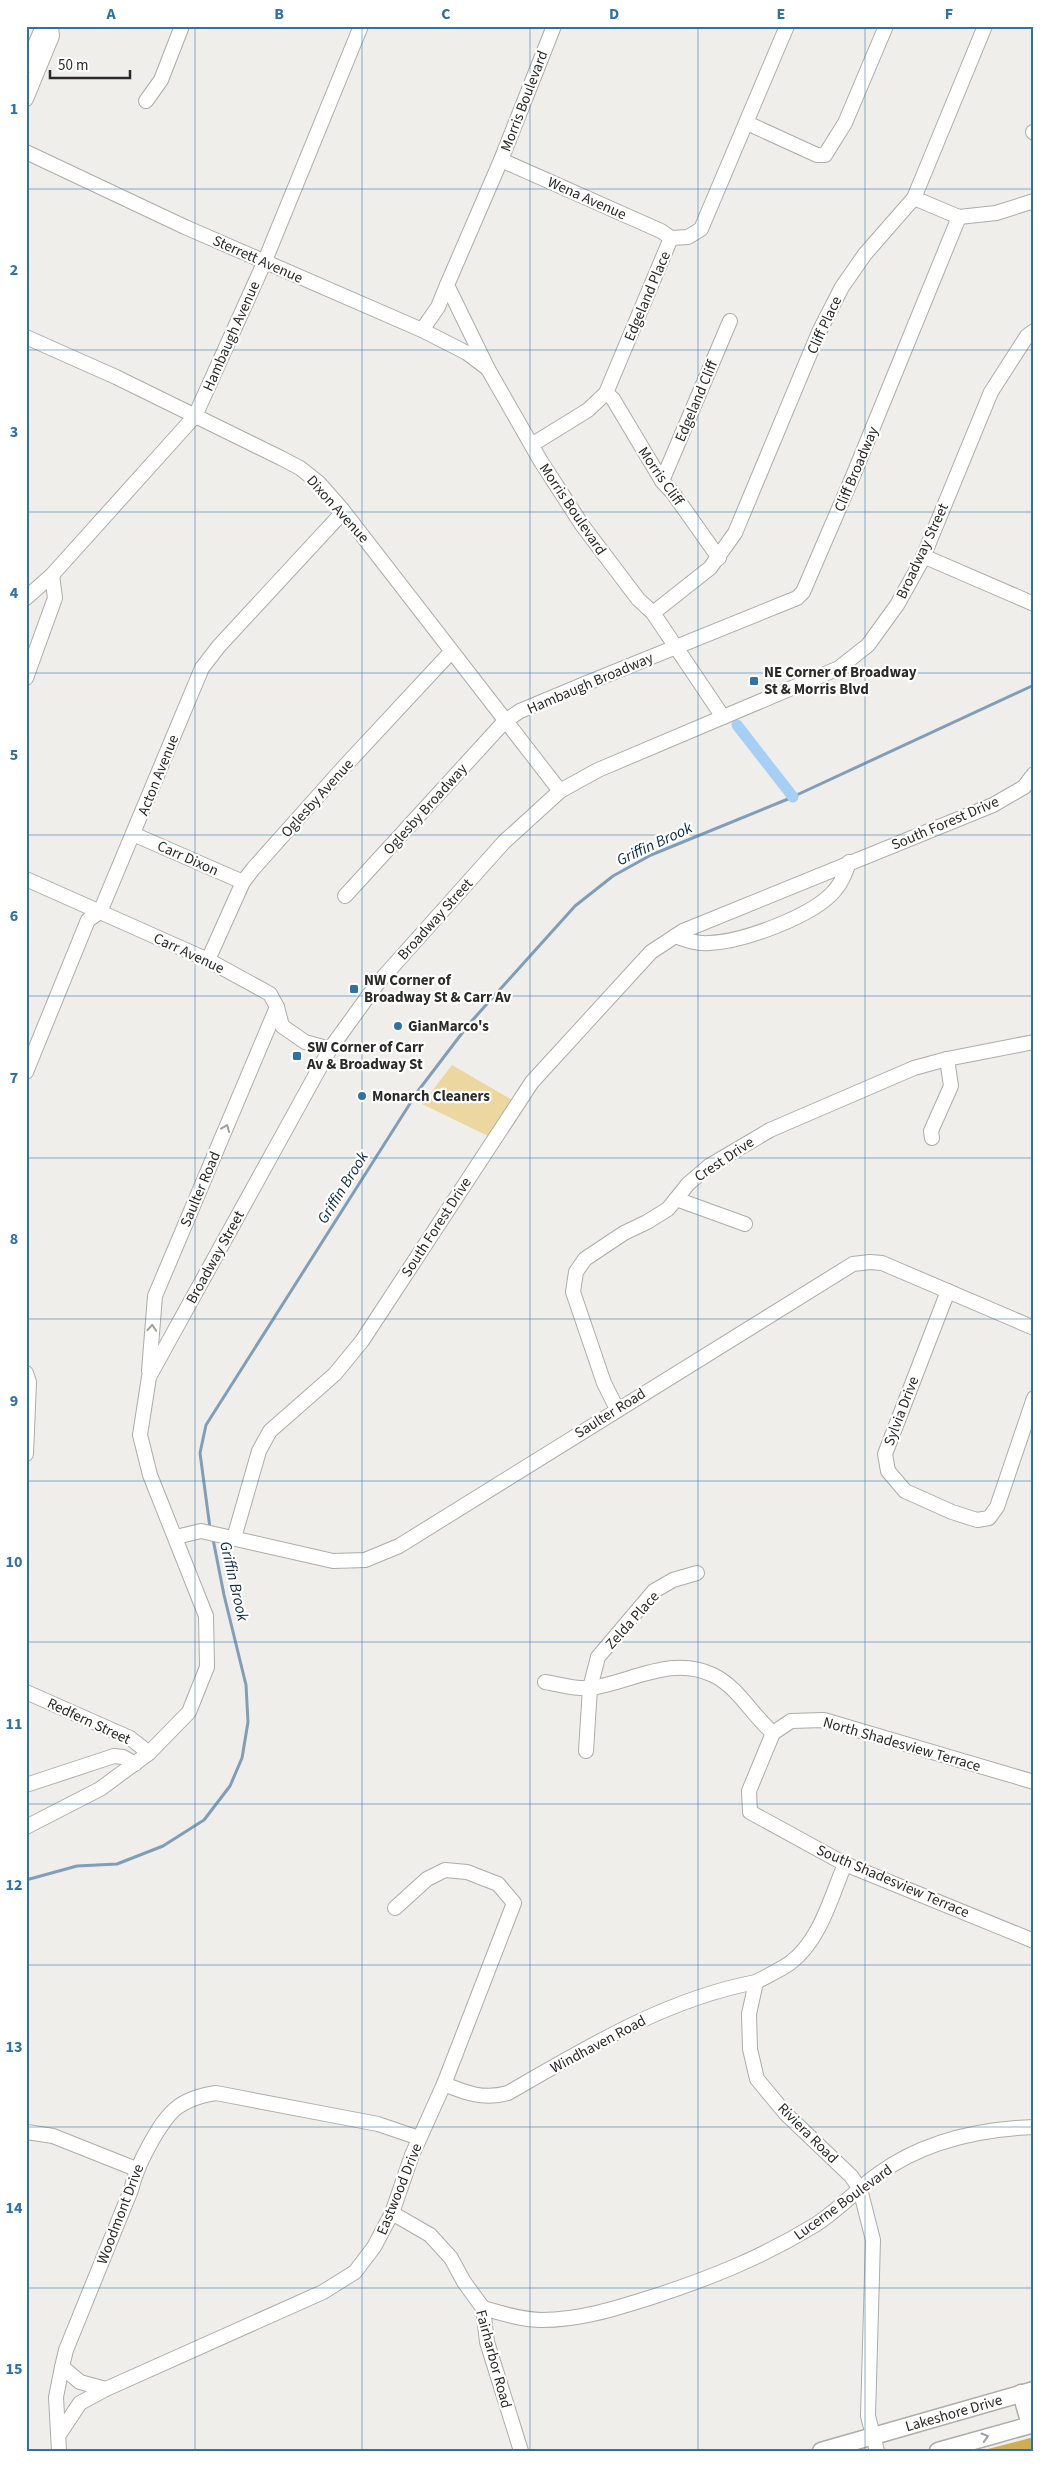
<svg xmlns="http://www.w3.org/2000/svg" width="1060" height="2477" viewBox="0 0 1060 2477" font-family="'Source Sans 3',sans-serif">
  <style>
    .green { fill: #edd7a0 }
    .forest { fill: #cfad52 }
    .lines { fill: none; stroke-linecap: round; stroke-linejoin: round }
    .stream { stroke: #809eb8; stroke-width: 3 }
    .canal { stroke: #a5cff5; stroke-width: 11 }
    .minor-casing { stroke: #aeaca8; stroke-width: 16 }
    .major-casing { stroke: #aeaca8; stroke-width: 19 }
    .minor { stroke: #fff; stroke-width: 14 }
    .major { stroke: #fff; stroke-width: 16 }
    .oneway { stroke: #9f9f9e }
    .grid { fill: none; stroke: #2e71a7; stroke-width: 1; stroke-opacity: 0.55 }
    .poi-dot { fill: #2e71a7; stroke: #fff; stroke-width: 2 }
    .labels { text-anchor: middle; stroke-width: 4.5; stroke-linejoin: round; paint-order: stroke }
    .street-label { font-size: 15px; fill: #2a2a28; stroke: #fff }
    .poi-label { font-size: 15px; font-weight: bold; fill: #2a2a28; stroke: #fff; text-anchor: start }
    .water-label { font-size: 16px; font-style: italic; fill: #0c2b44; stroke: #fff }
    .neatline { fill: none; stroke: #2e71a7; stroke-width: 2 }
    .grid-label { font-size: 16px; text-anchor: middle; font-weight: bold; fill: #2e71a7 }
  </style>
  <rect width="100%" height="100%" fill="#f0eeea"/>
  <!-- green -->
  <polygon class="green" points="452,1065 512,1100 488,1136 422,1104"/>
  <!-- forest -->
  <polygon class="forest" points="1034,2437 1034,2451 980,2451"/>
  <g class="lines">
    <!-- stream -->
    <g class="stream">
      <polyline points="210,1528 200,1453 206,1425 418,1091 469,1024 575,906 613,876 651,855 788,799 1034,685"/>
      <polyline points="26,1880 77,1866 117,1864 163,1846 204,1820 230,1786 242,1758 248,1722 246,1685 224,1595 213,1539"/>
    </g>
    <!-- canal -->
    <polyline class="canal" points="737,725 793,797"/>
    <!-- minor casing -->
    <g class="minor-casing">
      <g id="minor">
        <polyline points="554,26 501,160 447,285 488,369 540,460 582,525 638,599 653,613 723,717"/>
        <polyline points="26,66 41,31 49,26"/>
        <polyline points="26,99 52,36 51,26"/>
        <polyline points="146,101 161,80 182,26"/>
        <polyline points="747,123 817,155 825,155 845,123 886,26"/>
        <polyline points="1033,132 1034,133"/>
        <polyline points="26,152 185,227 422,330 467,353 487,368"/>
        <polyline points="501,160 661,231 671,238"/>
        <polyline points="914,198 959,217 996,213 1034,201"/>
        <polyline points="671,238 688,237 701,229 787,26"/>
        <polyline points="422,330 438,307 447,285"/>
        <polyline points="26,337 116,377 281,458 300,468 319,483 341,508 560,791"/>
        <polyline points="606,393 613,399 662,481 673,493 719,558"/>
        <polyline points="533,444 588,410 606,393 671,238"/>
        <polyline points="662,481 730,321"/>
        <polyline points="923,556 1034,604"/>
        <polyline points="26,598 52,575 195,416 264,263 361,26"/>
        <polyline points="653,613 710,568 735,533 819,332 842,287 865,254 914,198 985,26"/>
        <polyline points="26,678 55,598 52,575"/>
        <polyline points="133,834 243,882"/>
        <polyline points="26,879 208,960 270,994 277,1007 282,1026 305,1042 330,1049"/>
        <polyline points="345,896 505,721 520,711 587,683 797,598 803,592 853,476 959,217"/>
        <path d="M675,936C686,940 697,944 709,943C742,942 814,916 835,890C842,882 846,872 849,862"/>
        <polyline points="208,960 243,882 253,869 343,768 451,652"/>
        <polyline points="26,1072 88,920 100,912 202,668 219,646 343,512"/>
        <polyline points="932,1138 931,1131 951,1086 947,1059"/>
        <polyline points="676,1199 745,1224"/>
        <polyline points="948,1291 885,1454 888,1471 905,1491 952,1512 977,1520 989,1518 997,1507 1034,1398"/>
        <polyline points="149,1371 155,1296 277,1007"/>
        <polyline points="26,1373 29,1382 26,1454"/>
        <polyline points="617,1409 604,1383 573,1292 576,1272 585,1259 624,1233 647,1222 668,1209 688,1184 709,1166 770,1130 914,1068 947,1059 1034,1042"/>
        <polyline points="176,1537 201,1531 333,1561 365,1560 399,1546 853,1264 870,1262 882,1263 1034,1328"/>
        <polyline points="234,1538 259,1451 270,1431 335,1374 362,1341 532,1082 651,952 683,931 993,805 1024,787 1034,774"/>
        <path d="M545,1682C559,1684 577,1690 591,1688C632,1682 671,1655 713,1675C738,1687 752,1715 773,1733"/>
        <polyline points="26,1692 130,1738 149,1753"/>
        <polyline points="773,1733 749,1791 750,1812 845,1864 1034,1941"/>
        <polyline points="773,1733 791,1721 824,1720 1034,1782"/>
        <polyline points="586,1751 590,1688 598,1657 654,1591 673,1580 697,1573"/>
        <polyline points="26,1785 114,1756 123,1757 135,1764"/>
        <polyline points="26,1827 100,1789 149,1753 189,1712 207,1667 206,1616 150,1475 140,1435 149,1377 330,1049 377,984 504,842 560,791 598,770 839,668 868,645 897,605 921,562 991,392 1027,336 1034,331"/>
        <path d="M845,1864C831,1897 820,1941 790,1963C780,1970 767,1976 756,1982L749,2014L750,2049L757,2079L786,2114L851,2176L860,2189L873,2240L868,2416L877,2451"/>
        <path d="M444,2084C466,2093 484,2100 508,2093C586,2048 666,1999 756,1982"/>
        <polyline points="27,2132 53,2136 136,2169"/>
        <polyline points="392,2213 430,2235 451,2258 464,2282 483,2308 487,2342 521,2451"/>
        <path d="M483,2308C501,2313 522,2320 542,2320C579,2320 614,2309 649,2298C708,2279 761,2258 815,2225C837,2211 855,2191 877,2175C922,2142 979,2129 1034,2127"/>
        <path d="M106,2389L80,2382L62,2367L66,2350L131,2190C135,2173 141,2160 150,2144C168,2112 178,2099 216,2093L378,2124L419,2138"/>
        <polyline points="60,2433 80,2403 106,2389 323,2292 355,2272 374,2247 392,2213 412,2155 444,2084 514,1903 498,1884 467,1872 445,1870 427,1879 395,1908"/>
        <polyline points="59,2451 56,2397 62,2367"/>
      </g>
    </g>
    <!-- major casing -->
    <g class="major-casing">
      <g id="major">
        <polyline points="1021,2393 1030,2425"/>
        <path id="s1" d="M821,2451L1034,2390"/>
        <polyline points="938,2451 1034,2424"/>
      </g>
    </g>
    <!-- minor -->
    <use href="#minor" class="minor"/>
    <!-- major -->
    <use href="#major" class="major"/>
  </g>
  <!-- one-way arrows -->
  <defs><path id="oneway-chevron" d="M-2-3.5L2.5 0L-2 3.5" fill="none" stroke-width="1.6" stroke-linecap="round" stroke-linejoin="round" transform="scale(1.25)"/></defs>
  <g class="oneway">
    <use href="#oneway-chevron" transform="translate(226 1128) rotate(-67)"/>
    <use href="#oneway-chevron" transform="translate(152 1328) rotate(-86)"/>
    <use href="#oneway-chevron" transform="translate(985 2437) rotate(-16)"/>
  </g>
  <!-- grid -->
  <path class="grid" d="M195,26V2451M362,26V2451M530,26V2451M698,26V2451M865,26V2451M26,189H1034M26,350H1034M26,512H1034M26,673H1034M26,835H1034M26,996H1034M26,1158H1034M26,1319H1034M26,1481H1034M26,1642H1034M26,1804H1034M26,1965H1034M26,2127H1034M26,2288H1034"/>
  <!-- markers -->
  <g class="poi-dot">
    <rect x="749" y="676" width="10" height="10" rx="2.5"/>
    <rect x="349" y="984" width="10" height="10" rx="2.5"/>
    <circle cx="398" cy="1026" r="5"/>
    <rect x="292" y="1051" width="10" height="10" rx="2.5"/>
    <circle cx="362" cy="1096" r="5"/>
  </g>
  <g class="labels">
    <!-- street labels -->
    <g class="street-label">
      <text transform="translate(524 101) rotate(-69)" y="5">Morris Boulevard</text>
      <text transform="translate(587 198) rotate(24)" y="5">Wena Avenue</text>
      <text transform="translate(258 259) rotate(24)" y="5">Sterrett Avenue</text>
      <text transform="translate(647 296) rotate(-67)" y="5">Edgeland Place</text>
      <text transform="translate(824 325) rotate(-65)" y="5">Cliff Place</text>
      <text transform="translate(231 336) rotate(-66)" y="5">Hambaugh Avenue</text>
      <text transform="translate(696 401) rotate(-67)" y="5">Edgeland Cliff</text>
      <text transform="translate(856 469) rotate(-67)" y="5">Cliff Broadway</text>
      <text transform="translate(661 476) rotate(55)" y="5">Morris Cliff</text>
      <text transform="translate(338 509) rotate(48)" y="5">Dixon Avenue</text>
      <text transform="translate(573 509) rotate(56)" y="5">Morris Boulevard</text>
      <text transform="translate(922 551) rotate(-65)" y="5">Broadway Street</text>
      <text transform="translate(590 683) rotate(-23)" y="5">Hambaugh Broadway</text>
      <text transform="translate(158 775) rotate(-68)" y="5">Acton Avenue</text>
      <text transform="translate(317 798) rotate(-48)" y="5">Oglesby Avenue</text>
      <text transform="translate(425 809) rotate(-48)" y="5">Oglesby Broadway</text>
      <text transform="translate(945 823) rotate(-23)" y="5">South Forest Drive</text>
      <text transform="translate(188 858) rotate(24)" y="5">Carr Dixon</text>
      <text transform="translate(435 919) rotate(-48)" y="5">Broadway Street</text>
      <text transform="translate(189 953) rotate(25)" y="5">Carr Avenue</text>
      <text transform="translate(724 1159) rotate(-34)" y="5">Crest Drive</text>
      <text transform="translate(200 1189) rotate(-67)" y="5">Saulter Road</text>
      <text transform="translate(436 1227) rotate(-57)" y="5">South Forest Drive</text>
      <text transform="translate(215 1257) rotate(-61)" y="5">Broadway Street</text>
      <text transform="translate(901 1411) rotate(-69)" y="5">Sylvia Drive</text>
      <text transform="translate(610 1413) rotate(-32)" y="5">Saulter Road</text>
      <text transform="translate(632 1620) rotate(-48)" y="5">Zelda Place</text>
      <text transform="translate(89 1721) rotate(25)" y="5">Redfern Street</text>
      <text transform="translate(902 1744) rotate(16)" y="5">North Shadesview Terrace</text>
      <text transform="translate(893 1881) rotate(23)" y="5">South Shadesview Terrace</text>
      <text transform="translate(598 2044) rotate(-28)" y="5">Windhaven Road</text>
      <text transform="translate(808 2133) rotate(45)" y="5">Riviera Road</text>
      <text transform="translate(399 2189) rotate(-68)" y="5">Eastwood Drive</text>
      <text transform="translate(843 2202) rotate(-36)" y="5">Lucerne Boulevard</text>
      <text transform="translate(120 2214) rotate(-69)" y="5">Woodmont Drive</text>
      <text transform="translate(494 2359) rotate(75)" y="5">Fairharbor Road</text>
      <text dy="5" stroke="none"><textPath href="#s1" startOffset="138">Lakeshore Drive</textPath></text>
    </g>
    <!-- poi labels -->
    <g class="poi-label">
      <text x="764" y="677">NE Corner of Broadway<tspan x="764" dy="17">St &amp; Morris Blvd</tspan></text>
      <text x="364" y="985">NW Corner of<tspan x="364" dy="17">Broadway St &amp; Carr Av</tspan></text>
      <text x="408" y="1031">GianMarco's</text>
      <text x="307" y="1052">SW Corner of Carr<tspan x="307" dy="17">Av &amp; Broadway St</tspan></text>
      <text x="372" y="1101">Monarch Cleaners</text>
    </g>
    <!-- water labels -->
    <g class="water-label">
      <text transform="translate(654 843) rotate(-25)" y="6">Griffin Brook</text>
      <text transform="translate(342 1187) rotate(-58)" y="6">Griffin Brook</text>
      <text transform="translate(235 1581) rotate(77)" y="6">Griffin Brook</text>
    </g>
  </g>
  <!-- border -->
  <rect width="1060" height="2477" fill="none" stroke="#ffffff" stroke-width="55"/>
  <!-- scale -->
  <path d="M50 70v8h80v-8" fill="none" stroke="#2a2a28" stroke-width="2.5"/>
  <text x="58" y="70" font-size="15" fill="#2a2a28" stroke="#ffffff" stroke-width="4" paint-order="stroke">50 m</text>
  <rect x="28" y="28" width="1004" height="2422" class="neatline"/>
  <g class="grid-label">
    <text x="111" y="19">A</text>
    <text x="279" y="19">B</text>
    <text x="446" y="19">C</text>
    <text x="614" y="19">D</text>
    <text x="781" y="19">E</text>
    <text x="949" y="19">F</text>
    <text x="14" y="114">1</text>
    <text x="14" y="275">2</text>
    <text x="14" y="437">3</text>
    <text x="14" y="598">4</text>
    <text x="14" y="760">5</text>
    <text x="14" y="921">6</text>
    <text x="14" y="1083">7</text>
    <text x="14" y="1244">8</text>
    <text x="14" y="1406">9</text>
    <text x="14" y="1567">10</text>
    <text x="14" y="1729">11</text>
    <text x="14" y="1890">12</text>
    <text x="14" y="2052">13</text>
    <text x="14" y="2213">14</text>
    <text x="14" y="2374">15</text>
  </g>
</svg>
